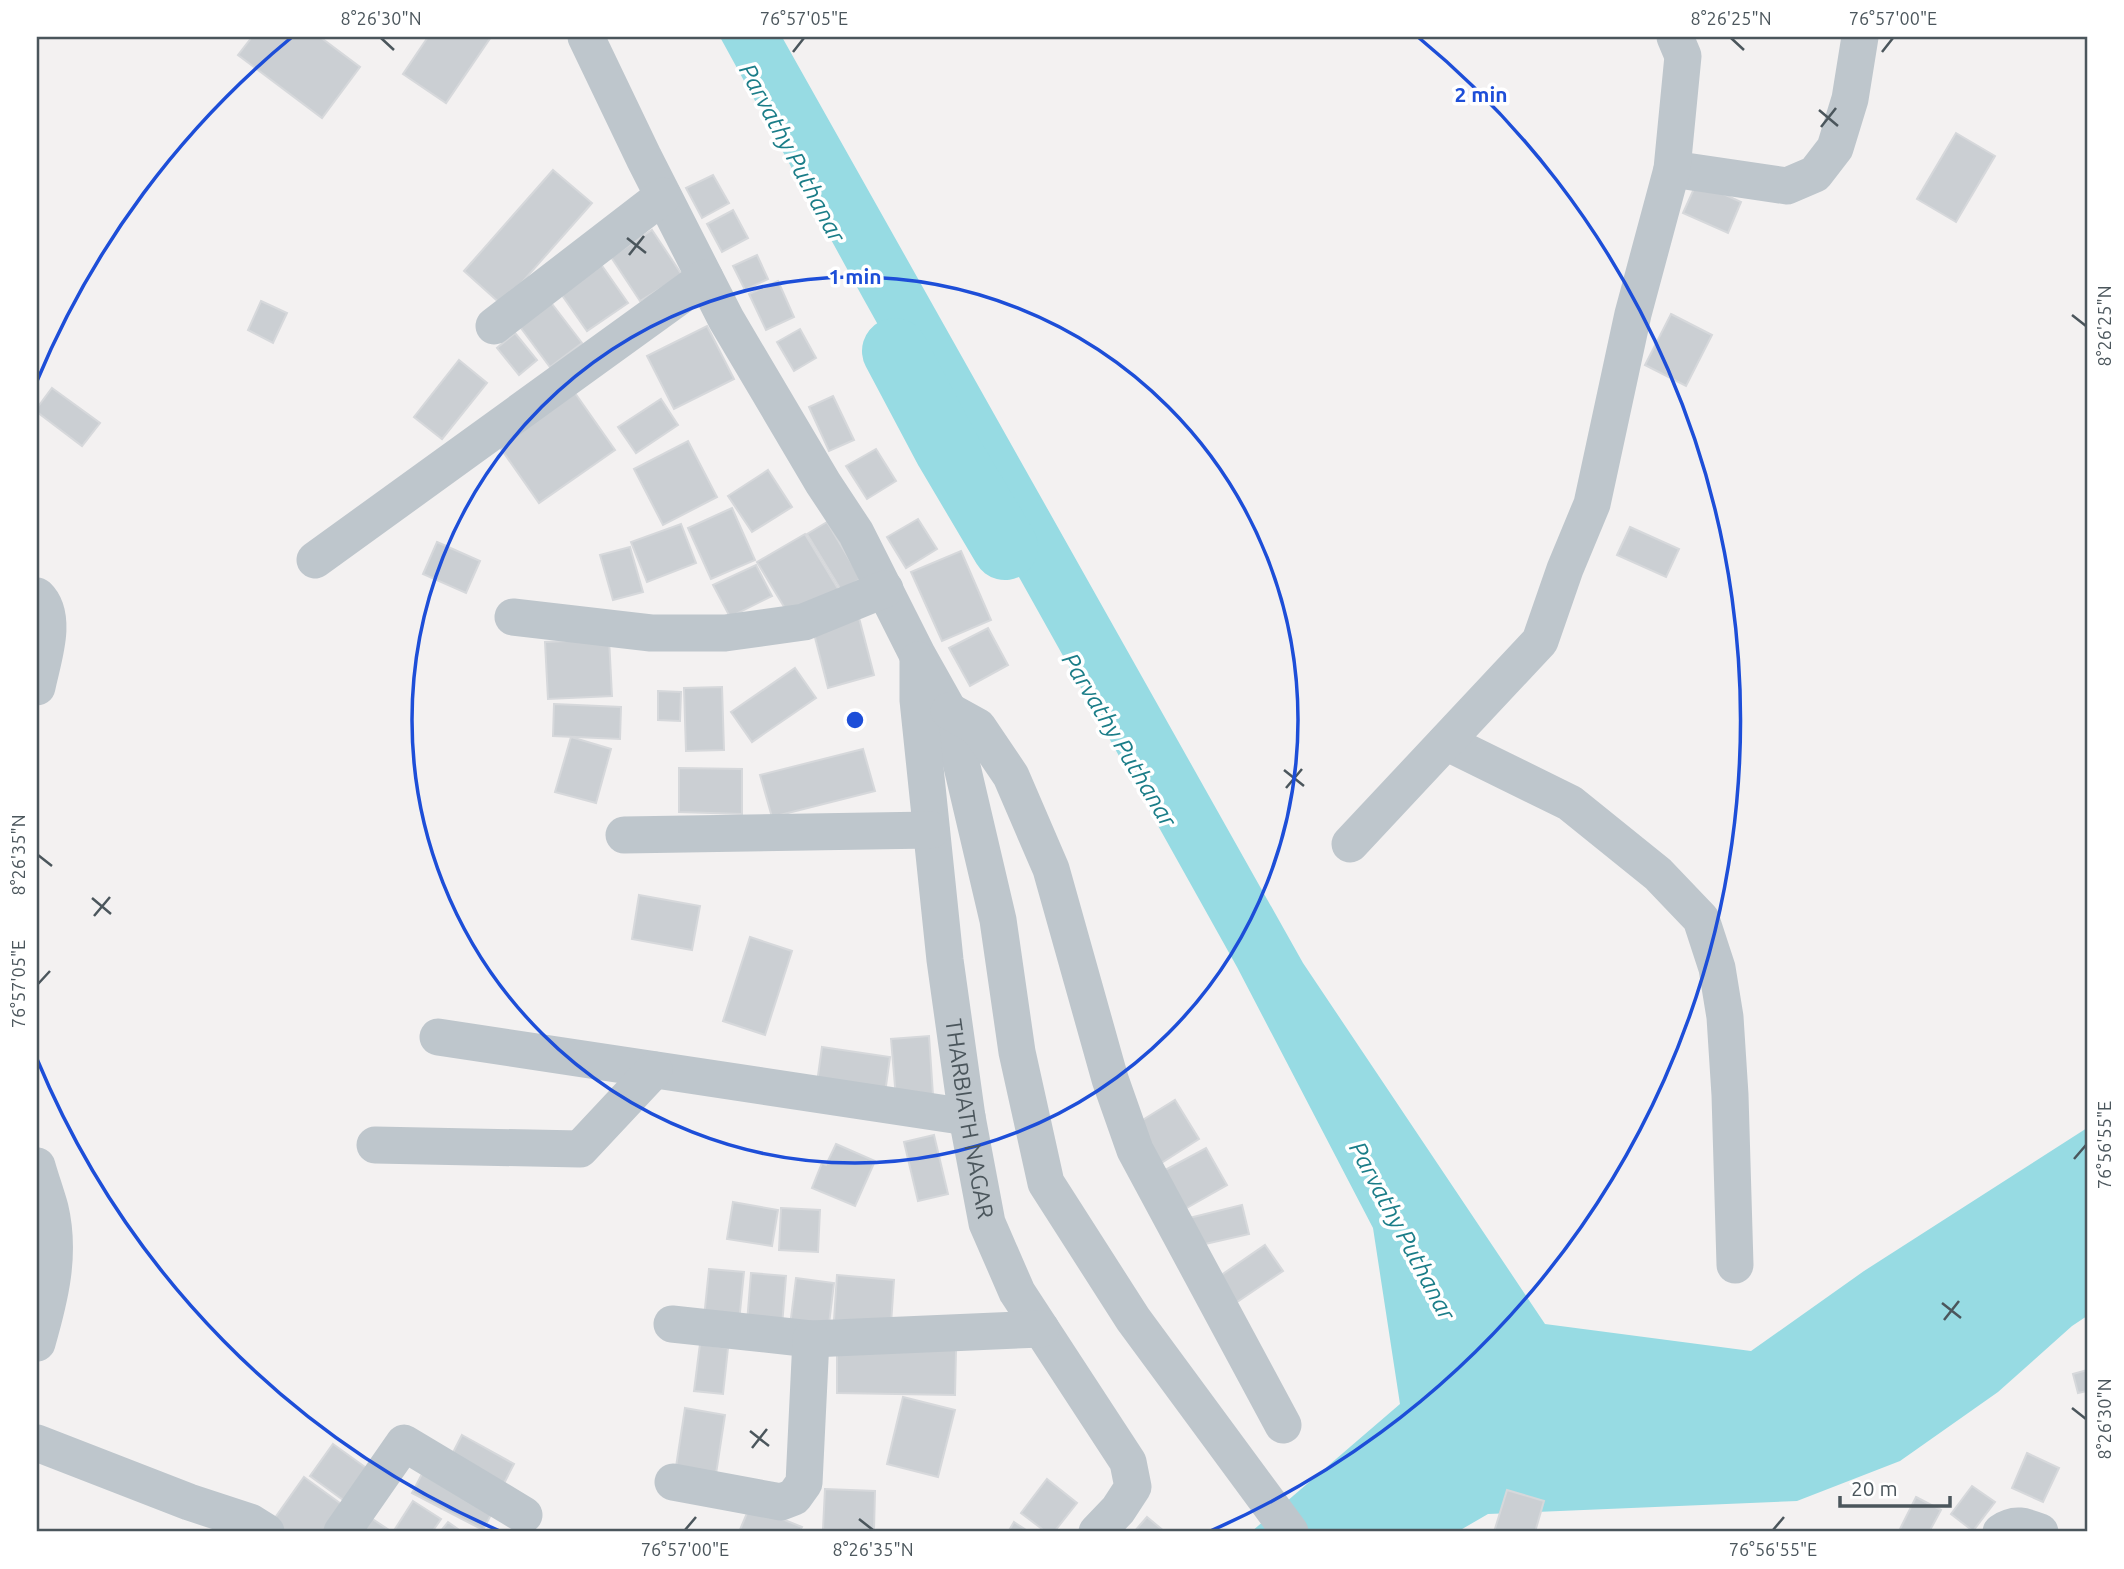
<svg xmlns="http://www.w3.org/2000/svg" width="2124" height="1569" viewBox="0 0 2124 1569" font-family="Ubuntu,sans-serif">
  <style>
    .water { fill: #97dbe3 }
    .lines { fill: none; stroke-linecap: round; stroke-linejoin: round }
    .river { stroke: #97dbe3; stroke-width: 66 }
    .building { fill: #cbcfd3; stroke: #d6d8db; stroke-width: 2 }
    .minor { stroke: #bec6cc; stroke-width: 37 }
    .ticks { fill: none; stroke: #4b565c; stroke-width: 2.5 }
    .ring { fill: none; stroke: #1d4ed8; stroke-width: 3.5 }
    .labels { text-anchor: middle; stroke-width: 7; stroke-linejoin: round; paint-order: stroke }
    .street-label { font-size: 23px; fill: #4b565c; stroke: #fff }
    .water-label { font-size: 24px; font-style: italic; fill: #1b7d88; stroke: #fff }
    .centre { fill: #1d4ed8; stroke: #fff; stroke-width: 3.5 }
    .ring-label { font-size: 21px; text-anchor: middle; font-weight: bold; fill: #1d4ed8; stroke: #fff; stroke-width: 7; stroke-linejoin: round; paint-order: stroke }
    .neatline { fill: none; stroke: #4b565c; stroke-width: 2.5 }
    .ticks-label { font-size: 18px; text-anchor: middle; fill: #4b565c }
  </style>
  <rect width="100%" height="100%" fill="#f3f1f1"/>
  <!-- water -->
  <polygon class="water" points="720,37 782,37 1303,963 1545,1324 1751,1351 1864,1271 2087,1128 2087,1316 2072,1326 1998,1392 1900,1461 1797,1501 1488,1514 1457,1532 1251,1532 1400,1404 1373,1228 1237,967 863,298"/>
  <g class="lines">
    <!-- river -->
    <polyline class="river" points="895,351 947,449 1005,547"/>
  </g>
  <!-- building -->
  <g class="building">
    <polygon points="252,37 320,37 360,67 322,118 238,55"/>
    <polygon points="428,37 491,37 446,103 403,74"/>
    <polygon points="1956,133 1995,156 1956,222 1917,199"/>
    <polygon points="553,170 592,203 502,305 464,271"/>
    <polygon points="713,175 729,203 702,218 686,188"/>
    <polygon points="1697,182 1741,202 1728,233 1683,213"/>
    <polygon points="733,210 748,238 722,252 707,224"/>
    <polygon points="652,230 682,275 640,301 611,257"/>
    <polygon points="757,255 768,279 745,290 733,266"/>
    <polygon points="598,260 628,303 587,331 557,288"/>
    <polygon points="778,281 794,317 766,330 749,294"/>
    <polygon points="549,300 582,343 550,367 518,324"/>
    <polygon points="261,301 287,313 273,343 248,330"/>
    <polygon points="1671,314 1712,335 1686,386 1645,365"/>
    <polygon points="707,326 734,379 674,409 647,356"/>
    <polygon points="800,329 816,358 794,371 777,342"/>
    <polygon points="515,333 537,360 519,375 497,348"/>
    <polygon points="459,360 487,383 442,439 414,417"/>
    <polygon points="52,388 100,423 82,446 37,412 37,408"/>
    <polygon points="575,393 615,450 539,503 499,446"/>
    <polygon points="833,396 854,440 829,451 809,407"/>
    <polygon points="661,399 678,425 636,453 618,427"/>
    <polygon points="688,441 717,497 663,525 634,469"/>
    <polygon points="876,449 896,481 867,499 846,466"/>
    <polygon points="768,470 792,507 752,532 728,496"/>
    <polygon points="732,508 755,560 711,579 688,528"/>
    <polygon points="918,519 937,549 906,568 887,537"/>
    <polygon points="827,522 861,579 841,590 807,534"/>
    <polygon points="681,524 696,563 647,582 631,542"/>
    <polygon points="1630,527 1679,549 1666,577 1617,555"/>
    <polygon points="805,534 840,592 792,620 757,562"/>
    <polygon points="437,542 480,561 466,593 423,574"/>
    <polygon points="630,547 643,592 613,600 600,555"/>
    <polygon points="961,551 991,620 942,641 911,572"/>
    <polygon points="756,565 772,596 730,617 713,585"/>
    <polygon points="858,614 874,675 828,688 812,626"/>
    <polygon points="988,628 1008,665 970,686 949,648"/>
    <polygon points="609,639 612,696 548,699 545,642"/>
    <polygon points="795,668 816,698 752,742 731,712"/>
    <polygon points="722,687 724,750 686,751 684,688"/>
    <polygon points="658,691 681,692 680,721 658,720"/>
    <polygon points="554,704 621,707 620,739 553,736"/>
    <polygon points="571,737 611,749 596,803 555,792"/>
    <polygon points="863,749 875,791 772,817 760,775"/>
    <polygon points="679,768 742,769 742,814 679,812"/>
    <polygon points="639,895 700,906 692,950 632,939"/>
    <polygon points="750,937 792,951 765,1035 723,1021"/>
    <polygon points="929,1036 933,1095 896,1098 891,1039"/>
    <polygon points="822,1047 890,1057 885,1093 817,1083"/>
    <polygon points="1175,1100 1199,1139 1158,1165 1133,1126"/>
    <polygon points="934,1135 948,1194 918,1201 904,1142"/>
    <polygon points="836,1144 875,1161 855,1206 812,1188 822,1163 826,1165"/>
    <polygon points="1206,1148 1227,1185 1176,1214 1154,1176"/>
    <polygon points="733,1202 778,1210 772,1246 727,1239"/>
    <polygon points="1242,1205 1249,1234 1192,1247 1185,1219"/>
    <polygon points="781,1208 820,1210 818,1252 779,1250"/>
    <polygon points="1265,1245 1283,1271 1231,1306 1214,1280"/>
    <polygon points="709,1269 744,1272 739,1322 704,1318"/>
    <polygon points="751,1273 786,1276 782,1326 747,1323"/>
    <polygon points="837,1275 894,1280 891,1324 834,1320"/>
    <polygon points="796,1278 834,1283 828,1332 790,1326"/>
    <polygon points="700,1344 728,1348 723,1394 694,1391"/>
    <polygon points="837,1348 956,1350 955,1395 837,1393"/>
    <polygon points="2087,1370 2087,1391 2078,1393 2073,1374"/>
    <polygon points="903,1397 955,1410 938,1477 887,1464"/>
    <polygon points="685,1408 725,1415 716,1474 676,1467"/>
    <polygon points="462,1435 514,1464 498,1495 446,1466"/>
    <polygon points="333,1444 376,1475 353,1507 310,1476"/>
    <polygon points="2027,1453 2059,1468 2043,1502 2012,1488"/>
    <polygon points="423,1472 494,1509 483,1530 412,1493"/>
    <polygon points="304,1477 348,1509 331,1532 286,1532 272,1522"/>
    <polygon points="1047,1479 1077,1503 1054,1532 1046,1532 1021,1513"/>
    <polygon points="1972,1486 1995,1502 1973,1531 1951,1514"/>
    <polygon points="825,1489 875,1491 874,1530 823,1529"/>
    <polygon points="1507,1490 1544,1501 1535,1532 1494,1532"/>
    <polygon points="1916,1497 1941,1510 1929,1532 1901,1532 1899,1531"/>
    <polygon points="413,1501 441,1519 432,1532 400,1532 395,1529"/>
    <polygon points="750,1506 802,1527 799,1532 739,1532"/>
    <polygon points="368,1516 392,1532 357,1532"/>
    <polygon points="1147,1517 1165,1532 1134,1532"/>
    <polygon points="448,1522 462,1532 440,1532"/>
    <polygon points="1014,1522 1029,1532 1008,1532"/>
  </g>
  <g class="lines">
    <!-- minor -->
    <g class="minor">
      <polyline points="586,37 644,158 726,319 823,483 856,533 917,654 949,711 998,920 1017,1052 1046,1183 1133,1319 1290,1532"/>
      <polyline points="1672,169 1787,186 1815,174 1835,148 1850,99 1860,37"/>
      <polyline points="494,326 663,196"/>
      <polyline points="315,560 705,278"/>
      <path d="M37,596C59,617 42,661 37,687"/>
      <polyline points="513,617 651,633 725,633 804,622 885,589"/>
      <path id="s1" d="M918,660V700L945,960L967,1117L987,1223L1017,1292L1128,1462L1133,1487L1118,1510L1097,1532"/>
      <polyline points="949,711 978,727 1011,776 1051,869 1110,1079 1135,1150 1283,1425"/>
      <polyline points="1446,742 1570,803 1658,874 1701,919 1717,968 1725,1017 1730,1095 1735,1265"/>
      <polyline points="624,835 931,830"/>
      <polyline points="1350,844 1540,641 1565,569 1592,504 1633,314 1672,169 1683,56 1675,37"/>
      <polyline points="438,1037 967,1117"/>
      <polyline points="375,1145 580,1149 654,1070"/>
      <path d="M37,1166C41,1180 46,1194 50,1208C61,1254 50,1298 37,1343"/>
      <polyline points="672,1324 811,1339 1041,1329"/>
      <polyline points="37,1443 189,1502 250,1522 266,1532"/>
      <polyline points="673,1482 781,1502 794,1497 804,1483 811,1339"/>
      <polyline points="342,1532 404,1443 524,1515"/>
      <path d="M2001,1532C2015,1522 2025,1526 2040,1532"/>
    </g>
  </g>
  <!-- ticks -->
  <path class="ticks" d="M381,38L394,50M1731,38L1744,50M793,52L804,38M1882,52L1893,38M1819,110L1838,126M1821,127L1836,108M627,238L646,253M629,255L644,236M2072,315L2086,326M1284,770L1304,786M1286,788L1302,769M38,855L52,866M92,898L111,914M94,916L110,897M38,984L50,971M2074,1159L2086,1145M1942,1303L1961,1318M1944,1320L1959,1301M2072,1408L2086,1419M750,1431L769,1446M752,1448L767,1429M859,1519L873,1530M685,1530L696,1517M1773,1530L1784,1517"/>
  <!-- distance rings -->
  <g class="ring">
    <circle cx="855" cy="720" r="443"/>
    <path d="M502 1532A885 885 0 0 1 37 1059M37 381A885 885 0 0 1 292 37M1418 37A885 885 0 0 1 1208 1532"/>
  </g>
  <g class="labels">
    <!-- street labels -->
    <g class="street-label">
      <text dy="8" stroke="none"><textPath href="#s1" startOffset="462">THARBIATH NAGAR</textPath></text>
    </g>
    <!-- water labels -->
    <g class="water-label">
      <text transform="translate(792 153) rotate(62)" y="8">Parvathy Puthanar</text>
      <text transform="translate(1119 740) rotate(59)" y="8">Parvathy Puthanar</text>
      <text transform="translate(1402 1231) rotate(62)" y="8">Parvathy Puthanar</text>
    </g>
  </g>
  <circle cx="855" cy="720" r="10" class="centre"/>
  <g class="ring-label">
    <text x="1481" y="102">2 min</text>
    <text x="855" y="284">1 min</text>
  </g>
  <!-- border -->
  <rect width="2124" height="1569" fill="none" stroke="#ffffff" stroke-width="77"/>
  <!-- scale -->
  <path d="M1840 1496v10h110v-10" fill="none" stroke="#4b565c" stroke-width="3.5"/>
  <text x="1851" y="1496" font-size="21" fill="#4b565c" stroke="#ffffff" stroke-width="5" paint-order="stroke">20 m</text>
  <rect x="38" y="38" width="2048" height="1492" class="neatline"/>
  <g class="ticks-label">
    <text x="381" y="25">8°26'30"N</text>
    <text x="804" y="25">76°57'05"E</text>
    <text x="1731" y="25">8°26'25"N</text>
    <text x="1893" y="25">76°57'00"E</text>
    <text transform="translate(2105 326) rotate(-90)" y="6">8°26'25"N</text>
    <text transform="translate(19 855) rotate(-90)" y="6">8°26'35"N</text>
    <text transform="translate(19 984) rotate(-90)" y="6">76°57'05"E</text>
    <text transform="translate(2105 1145) rotate(-90)" y="6">76°56'55"E</text>
    <text transform="translate(2105 1419) rotate(-90)" y="6">8°26'30"N</text>
    <text x="685" y="1556">76°57'00"E</text>
    <text x="873" y="1556">8°26'35"N</text>
    <text x="1773" y="1556">76°56'55"E</text>
  </g>
</svg>
